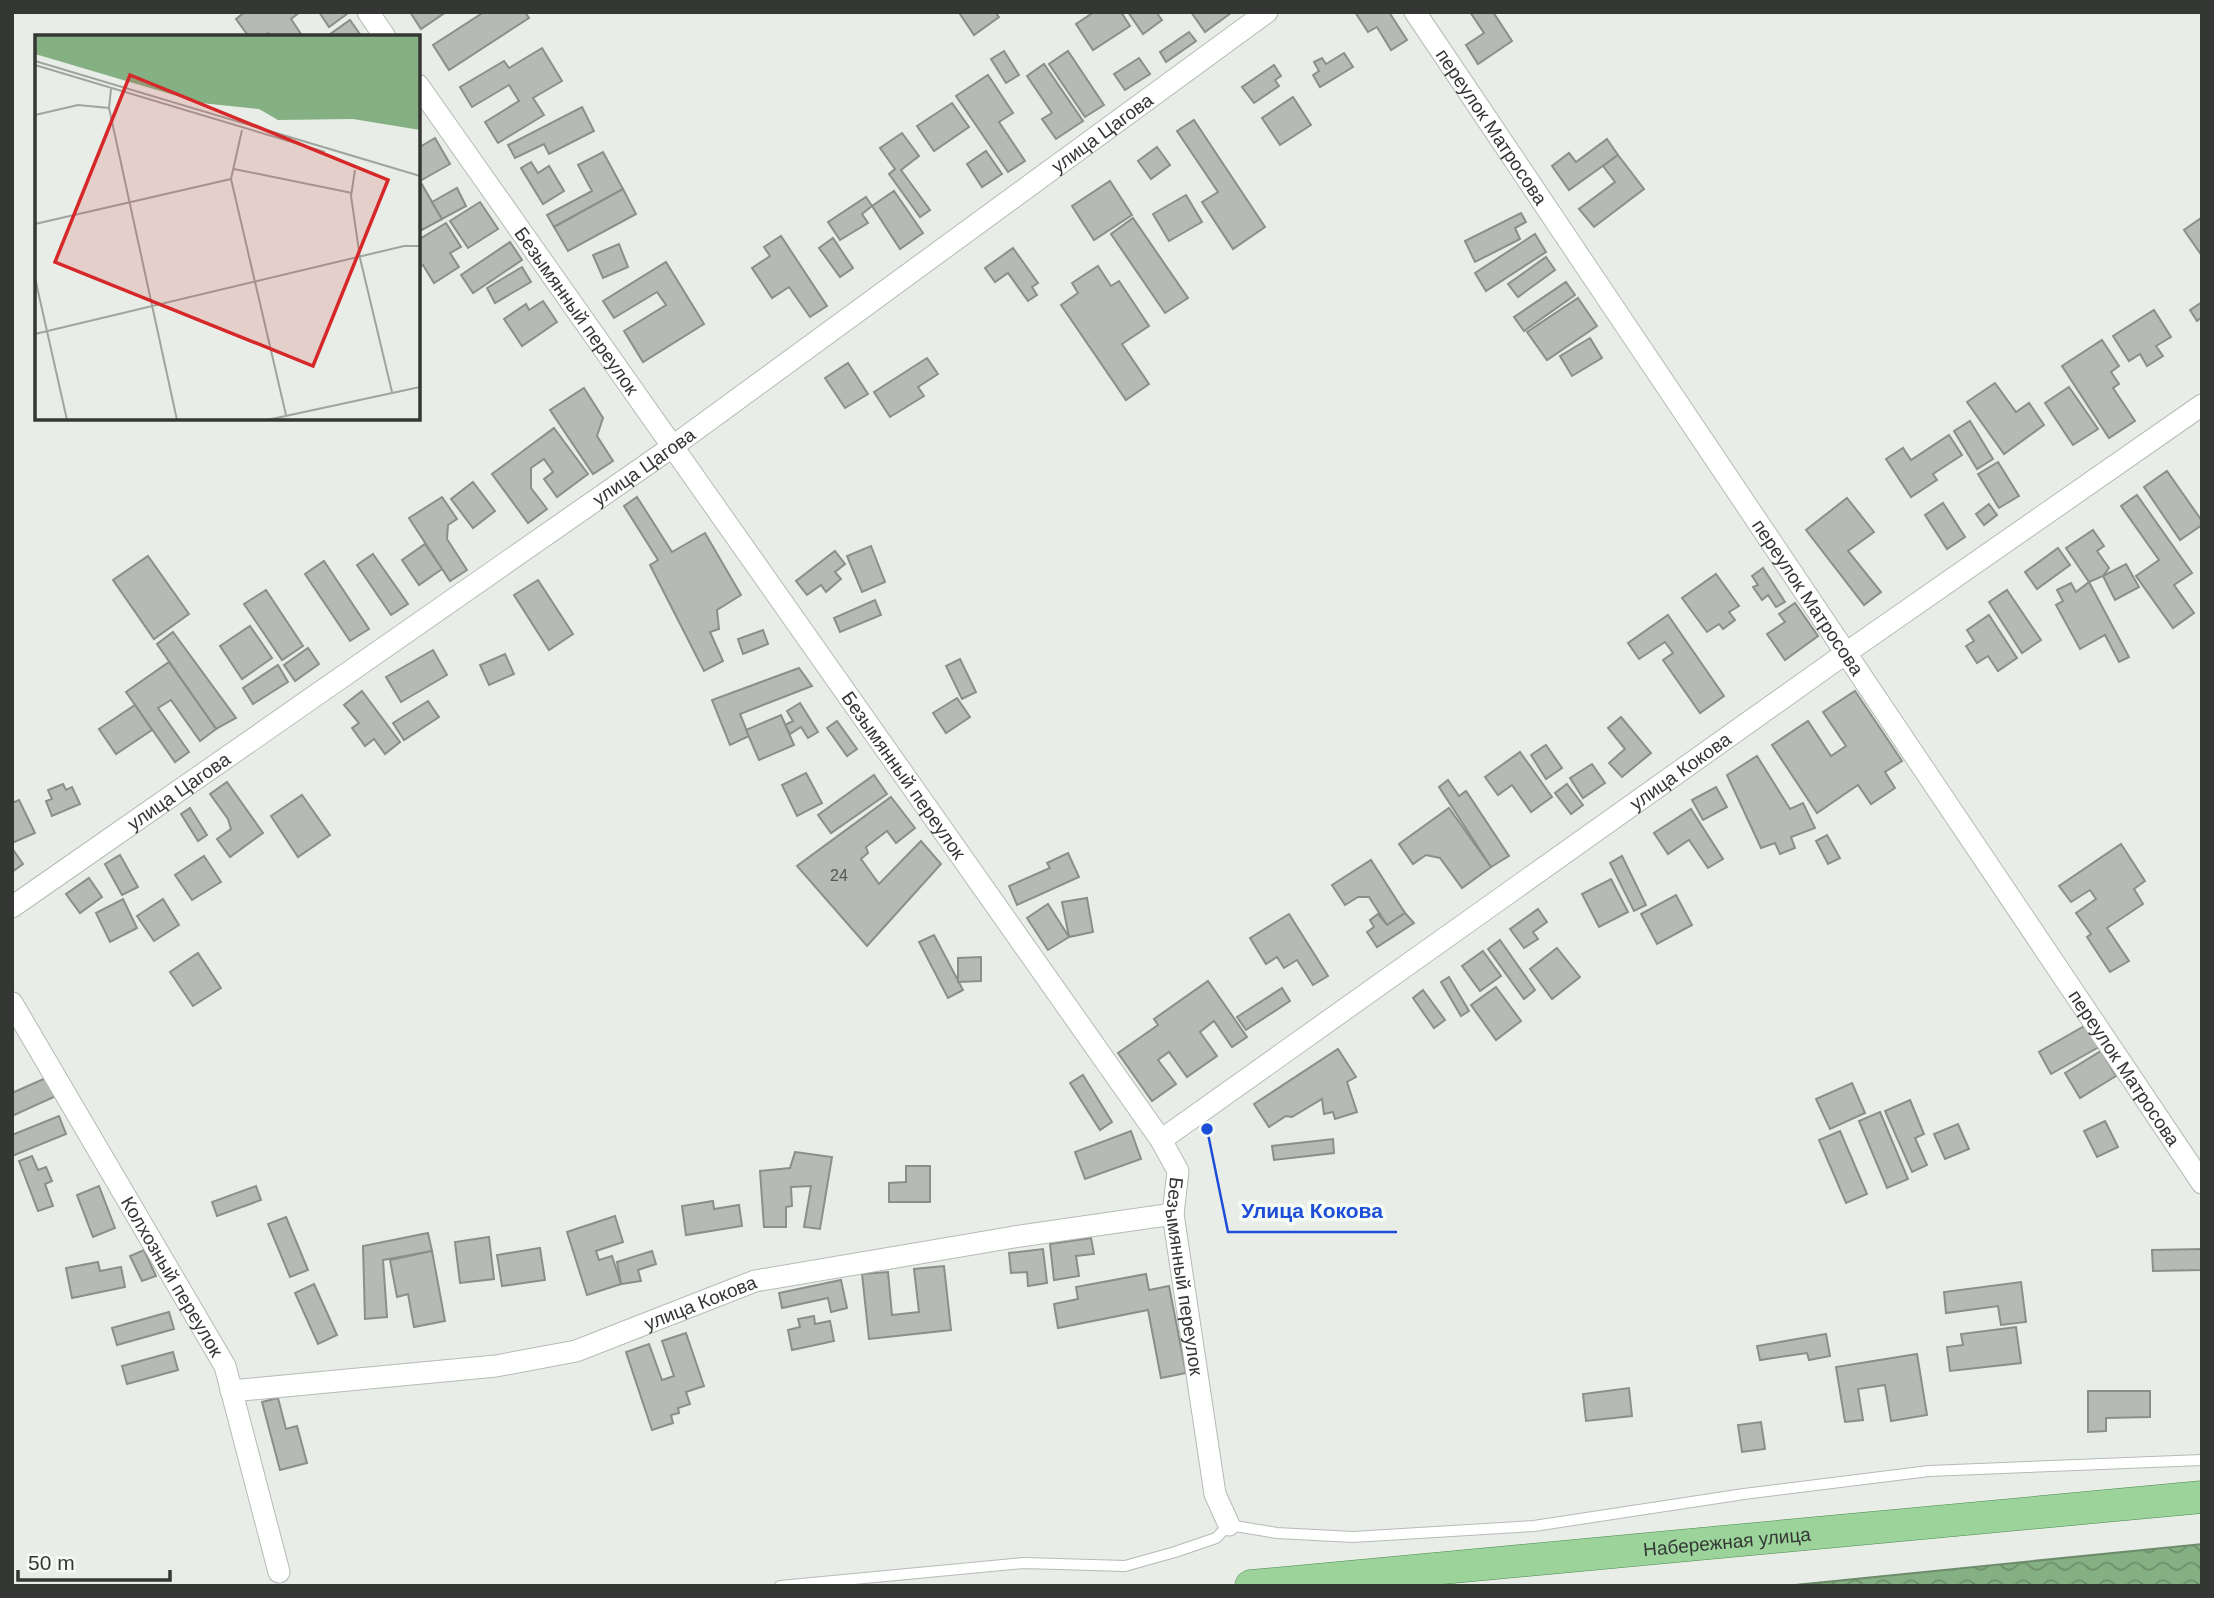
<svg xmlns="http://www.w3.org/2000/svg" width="2214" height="1598" viewBox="0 0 2214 1598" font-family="Arial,sans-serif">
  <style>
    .water { fill: url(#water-waves); stroke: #6d8c6b; stroke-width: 2 }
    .building { fill: #b5bab4; stroke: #8a8f89; stroke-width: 2 }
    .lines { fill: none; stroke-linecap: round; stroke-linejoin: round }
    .service-casing { stroke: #b5bbb5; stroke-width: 12 }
    .minor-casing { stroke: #b5bbb5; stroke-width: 23 }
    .primary-casing { stroke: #4b8a4c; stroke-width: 33 }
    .service { stroke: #fff; stroke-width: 10 }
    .minor { stroke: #fff; stroke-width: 21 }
    .primary { stroke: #9bd39b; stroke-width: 32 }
    .labels { text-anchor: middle; stroke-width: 7; stroke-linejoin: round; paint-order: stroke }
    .number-label { font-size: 16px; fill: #545854 }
    .street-label { font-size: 19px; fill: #343734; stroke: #f5fbf5 }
    .inset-road { fill: none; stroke: #a0a49f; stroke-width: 2 }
    .view { fill: #d62828; fill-opacity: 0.15; stroke: #d62828; stroke-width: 3.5 }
    .inset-edge { fill: none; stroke: #343734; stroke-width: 3.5 }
    .leader { fill: none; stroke: #1d4ed8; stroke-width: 2.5 }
    .callout-dot { fill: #1d4ed8; stroke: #f5fbf5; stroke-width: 2.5 }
    .callout-label { font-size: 21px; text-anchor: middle; font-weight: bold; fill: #1d4ed8; stroke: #f5fbf5; stroke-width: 7; stroke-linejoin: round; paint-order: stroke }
  </style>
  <defs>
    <pattern id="water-waves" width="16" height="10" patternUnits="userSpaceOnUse" patternTransform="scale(1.75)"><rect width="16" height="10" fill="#85b083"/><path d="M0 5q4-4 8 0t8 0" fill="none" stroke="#6e906c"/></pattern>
  </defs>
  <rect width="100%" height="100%" fill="#e8ede7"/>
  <!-- water -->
  <polygon class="water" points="2202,1544 2202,1586 1785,1586"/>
  <!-- building -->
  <g class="building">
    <polygon points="245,12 300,12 291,19 303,37 271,37 268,33 262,37 249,37 236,19"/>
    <polygon points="319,12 346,12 347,14 329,27"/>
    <polygon points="410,12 446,12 421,29"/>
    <polygon points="484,12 525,12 529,18 449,70 433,45"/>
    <polygon points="963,12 995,12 999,17 974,35 960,14"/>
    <polygon points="1094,12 1121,12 1130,26 1093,50 1076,24"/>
    <polygon points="1128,12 1156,12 1162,20 1143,34"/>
    <polygon points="1191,12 1230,12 1231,13 1205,32"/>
    <polygon points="1355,12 1389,12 1407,40 1391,50 1377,27 1368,32"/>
    <polygon points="1470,12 1493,12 1512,41 1478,64 1466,45 1484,33"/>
    <polygon points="350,20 362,37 326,37"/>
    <polygon points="1189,32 1196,41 1166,62 1160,52"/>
    <polygon points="542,48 562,81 533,98 544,115 498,143 485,122 519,101 509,85 472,107 460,87 504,61 509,68"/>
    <polygon points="1004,51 1019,75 1006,83 991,59"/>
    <polygon points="1068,51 1104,105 1085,117 1049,64"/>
    <polygon points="1344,53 1353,67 1320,87 1313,75 1319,71 1314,62 1322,58 1326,64"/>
    <polygon points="1139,58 1150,74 1125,90 1114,74"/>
    <polygon points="1044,64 1083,121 1056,139 1042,119 1052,113 1027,76"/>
    <polygon points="1274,65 1281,76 1275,80 1279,86 1254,103 1242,87"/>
    <polygon points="988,75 1013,113 999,122 1025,161 1008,172 956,96"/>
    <polygon points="1293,97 1311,125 1280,145 1262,118"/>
    <polygon points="952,103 969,127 934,151 917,126"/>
    <polygon points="582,107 594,131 549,154 544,144 515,158 508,145"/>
    <polygon points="1194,120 1265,227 1233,249 1202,202 1218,192 1177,131"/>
    <polygon points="902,133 919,156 901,170 930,210 920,217 889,174 895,169 880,148"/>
    <polygon points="435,138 450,164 420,181 442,219 422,230 418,223 418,148"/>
    <polygon points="1607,139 1618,155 1569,190 1552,166 1569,153 1576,162"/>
    <polygon points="1157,147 1170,165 1151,179 1138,161"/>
    <polygon points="986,151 1002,174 982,187 967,164"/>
    <polygon points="603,152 623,189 554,227 547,215 592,191 578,165"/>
    <polygon points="1618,155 1644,189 1594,227 1579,209 1615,182 1603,166"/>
    <polygon points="531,162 538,173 549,166 564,191 543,204 521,168"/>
    <polygon points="1110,181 1132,215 1094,240 1072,206"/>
    <polygon points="457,188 466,206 442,219 432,202"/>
    <polygon points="623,189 636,214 568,251 554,227"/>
    <polygon points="894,191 923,233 900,249 872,206"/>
    <polygon points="1186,195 1202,222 1169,241 1153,214"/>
    <polygon points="866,197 872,206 862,214 868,223 840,240 828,222"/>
    <polygon points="480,202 498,229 468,248 450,221"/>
    <polygon points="1521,213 1526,222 1515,228 1520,239 1475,262 1465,241"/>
    <polygon points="1133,218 1188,298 1165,313 1111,234"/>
    <polygon points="2201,218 2202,218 2202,256 2184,230"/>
    <polygon points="446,223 461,247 450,253 459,267 434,283 423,265 418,268 418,240"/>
    <polygon points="1535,234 1546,252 1486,291 1475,273"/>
    <polygon points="781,236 827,306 810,317 789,287 772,298 752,268 770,256 764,247"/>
    <polygon points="833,238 853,268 840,277 819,248"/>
    <polygon points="510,242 522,260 473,293 461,275"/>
    <polygon points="619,244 628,267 603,278 593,255"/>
    <polygon points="1013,248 1038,283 1032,287 1037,295 1028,301 1008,273 995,282 985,268"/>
    <polygon points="1546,257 1555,270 1518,297 1508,284"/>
    <polygon points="666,262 704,324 643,362 624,331 666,305 657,292 614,318 603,301"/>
    <polygon points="1098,266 1111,286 1119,281 1149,326 1122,344 1149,384 1126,400 1061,305 1078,293 1072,283"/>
    <polygon points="522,267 531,282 495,303 487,288"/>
    <polygon points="1566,282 1575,295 1524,331 1514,317"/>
    <polygon points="1578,298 1597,326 1547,360 1527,332"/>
    <polygon points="543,301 557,322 522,346 504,319 526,304 529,310"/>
    <polygon points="2202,302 2202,317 2197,321 2190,310"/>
    <polygon points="2154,310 2171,337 2156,346 2163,356 2147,366 2140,354 2129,361 2113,336"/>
    <polygon points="1590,338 1602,358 1572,376 1560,356"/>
    <polygon points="2102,340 2119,366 2111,372 2119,384 2113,388 2135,421 2109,438 2062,366"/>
    <polygon points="927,358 938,374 918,387 924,396 890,417 874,392"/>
    <polygon points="848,363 868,394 845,408 825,378"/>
    <polygon points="1995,383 2016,412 2029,403 2044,425 2004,454 1967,402"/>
    <polygon points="2069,387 2098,429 2073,445 2045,403"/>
    <polygon points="584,388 603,418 597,436 613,461 593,474 550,410"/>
    <polygon points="1970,421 1993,459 1977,469 1954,431"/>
    <polygon points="554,428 588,474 557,497 544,479 553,472 544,459 531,468 531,488 547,509 528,523 492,474"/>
    <polygon points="1949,435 1962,455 1933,474 1937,480 1911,497 1886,459 1903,448 1911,460"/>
    <polygon points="1998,462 2019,496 1999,508 1978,474"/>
    <polygon points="2167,471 2202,521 2202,525 2180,540 2144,487"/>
    <polygon points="473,482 495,511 473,528 451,499"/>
    <polygon points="2137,495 2192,573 2174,585 2194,613 2173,628 2136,576 2159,560 2121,506"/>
    <polygon points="442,497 457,519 448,525 447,539 467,570 450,581 409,518"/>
    <polygon points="637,497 672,552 705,533 741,595 717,610 719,629 710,632 723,661 704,671 650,565 658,560 624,506"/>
    <polygon points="1847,498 1874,532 1848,551 1881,592 1864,605 1806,530"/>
    <polygon points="1943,503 1965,537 1947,549 1925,515"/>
    <polygon points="1989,504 1997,515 1984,525 1976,514"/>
    <polygon points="2093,530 2104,546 2097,551 2109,568 2103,576 2089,582 2066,548"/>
    <polygon points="425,544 442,569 419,585 402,560"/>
    <polygon points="871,546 885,582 862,592 847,556"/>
    <polygon points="2058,548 2070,565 2037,589 2025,572"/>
    <polygon points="835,551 845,564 835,572 841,579 826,592 821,585 807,595 796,581"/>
    <polygon points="373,554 408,604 391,615 357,565"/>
    <polygon points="148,556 189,614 154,639 113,580"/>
    <polygon points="324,561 369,629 350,641 305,574"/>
    <polygon points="2126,564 2139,587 2115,600 2103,576"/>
    <polygon points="1763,568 1785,602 1776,607 1768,595 1762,600 1753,587 1758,585 1752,576"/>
    <polygon points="1716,574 1739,606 1729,612 1735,620 1723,629 1719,624 1707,632 1682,598"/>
    <polygon points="538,580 573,634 549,650 514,595"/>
    <polygon points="2089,582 2129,657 2119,662 2105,635 2080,649 2056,605 2063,601 2057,590 2071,583 2076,592"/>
    <polygon points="266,590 303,646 282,660 244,604"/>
    <polygon points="2007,590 2041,640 2022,653 1989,602"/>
    <polygon points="875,600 881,615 840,632 834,618"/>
    <polygon points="1795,603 1818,636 1785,660 1767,634 1785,622 1779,614"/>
    <polygon points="1668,615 1724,696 1700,713 1663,660 1673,653 1665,642 1639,659 1628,643"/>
    <polygon points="1989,615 2017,658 1998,671 1988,656 1977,663 1966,646 1974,641 1967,630"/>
    <polygon points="250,626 272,658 242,679 220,646"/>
    <polygon points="763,630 768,644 743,654 738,639"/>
    <polygon points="173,632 236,718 216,729 157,644"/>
    <polygon points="308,648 319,664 295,681 284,665"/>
    <polygon points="433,650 447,675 401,702 386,677"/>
    <polygon points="505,654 514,674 489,685 480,665"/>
    <polygon points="960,659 976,692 962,699 946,666"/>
    <polygon points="169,662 216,729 200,741 171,700 158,708 189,752 175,762 126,692"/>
    <polygon points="278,665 288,682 253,704 243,688"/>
    <polygon points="799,668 812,686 740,714 749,736 730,745 712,700"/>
    <polygon points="362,691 400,742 385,754 374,739 365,746 352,728 359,723 344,705"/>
    <polygon points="1855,691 1902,761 1885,772 1895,788 1871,804 1858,785 1817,813 1772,745 1808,721 1831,756 1846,746 1823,712"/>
    <polygon points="957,698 970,717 946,733 933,713"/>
    <polygon points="428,701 439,717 404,740 393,723"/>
    <polygon points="800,703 818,732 808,738 801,727 790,734 785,725 793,721 787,711"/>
    <polygon points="135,705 152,730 116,754 99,729"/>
    <polygon points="781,715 794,745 759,760 746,730"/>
    <polygon points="1621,717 1651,753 1622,777 1609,763 1625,749 1608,728"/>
    <polygon points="837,721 857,749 847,756 827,728"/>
    <polygon points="1546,745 1562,768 1546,779 1531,755"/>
    <polygon points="1520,752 1552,797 1531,812 1512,785 1498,795 1485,777"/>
    <polygon points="1757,756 1790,809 1803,803 1815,828 1791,837 1795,848 1780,854 1775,843 1761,848 1727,775"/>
    <polygon points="1592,764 1605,783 1583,798 1570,778"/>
    <polygon points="806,773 822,803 797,816 782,785"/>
    <polygon points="874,775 887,794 831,833 818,815"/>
    <polygon points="1448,780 1459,796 1466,791 1509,856 1491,867 1439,787"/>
    <polygon points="227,782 263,833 230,857 217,839 231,829 228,819 210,794"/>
    <polygon points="63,784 66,790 72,787 80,804 52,816 46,801 52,799 48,790"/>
    <polygon points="1567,784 1583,805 1571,814 1555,793"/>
    <polygon points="1716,787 1727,807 1703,820 1692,800"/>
    <polygon points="302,795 330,835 298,857 271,816"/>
    <polygon points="891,797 915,828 896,843 887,831 866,847 868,853 861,859 879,884 921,841 941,864 867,946 797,866"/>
    <polygon points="19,800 35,833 12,843 12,803"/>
    <polygon points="190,808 207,835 198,841 181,814"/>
    <polygon points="1449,808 1491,867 1462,888 1440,858 1426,855 1413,864 1399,844"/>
    <polygon points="1691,809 1723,859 1708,868 1689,840 1668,854 1654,833"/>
    <polygon points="1827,835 1840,858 1828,864 1816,841"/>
    <polygon points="2121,844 2145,881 2134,889 2143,904 2107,928 2129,961 2110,972 2087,937 2091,934 2076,913 2096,899 2090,890 2071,902 2059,886"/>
    <polygon points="14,851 23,864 12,872 12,852"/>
    <polygon points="1068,853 1079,877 1017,905 1009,886 1050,868 1047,863"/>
    <polygon points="120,855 138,887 122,895 105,864"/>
    <polygon points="204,856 221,882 192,900 175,875"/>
    <polygon points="1622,856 1646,905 1634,911 1610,863"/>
    <polygon points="1371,860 1405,913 1387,925 1369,897 1358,897 1345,905 1332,885"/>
    <polygon points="89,878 102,897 80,913 66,894"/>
    <polygon points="1611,879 1628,912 1599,927 1582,894"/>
    <polygon points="1676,895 1692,925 1657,944 1641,914"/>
    <polygon points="1087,898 1093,932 1069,937 1062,902"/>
    <polygon points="123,899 137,928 110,942 96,913"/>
    <polygon points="163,899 179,925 154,941 137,916"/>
    <polygon points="1048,904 1069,937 1048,950 1027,918"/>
    <polygon points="1538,909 1547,922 1533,932 1538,939 1524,948 1510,929"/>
    <polygon points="1405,913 1414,923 1377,947 1367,932 1374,927 1370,920 1378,914 1387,925"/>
    <polygon points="1289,914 1328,976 1313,985 1297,960 1284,968 1277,957 1266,964 1250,938"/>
    <polygon points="934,935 963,990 948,998 919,942"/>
    <polygon points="1500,940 1535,990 1524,999 1488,949"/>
    <polygon points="1557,948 1580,977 1552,999 1530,969"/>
    <polygon points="1483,951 1501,976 1480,991 1462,966"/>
    <polygon points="198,953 221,988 193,1006 170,972"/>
    <polygon points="981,957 981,981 958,982 958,958"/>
    <polygon points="1449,977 1469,1011 1461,1016 1441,982"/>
    <polygon points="1208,981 1247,1037 1232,1047 1214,1021 1200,1032 1217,1056 1187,1077 1169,1052 1158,1060 1176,1084 1152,1101 1118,1053 1158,1025 1154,1019"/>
    <polygon points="1496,987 1521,1021 1496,1040 1471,1005"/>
    <polygon points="1282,988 1290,1001 1246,1030 1237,1017"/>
    <polygon points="1423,990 1445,1020 1434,1028 1413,998"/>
    <polygon points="2086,1025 2099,1047 2051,1074 2039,1052"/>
    <polygon points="1338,1049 1356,1077 1347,1082 1357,1112 1335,1119 1333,1112 1324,1114 1322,1099 1292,1117 1286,1116 1269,1127 1254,1104"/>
    <polygon points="2101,1051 2116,1076 2080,1098 2065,1073"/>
    <polygon points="1083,1075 1112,1122 1100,1130 1070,1083"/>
    <polygon points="48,1077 56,1096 12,1116 12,1093"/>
    <polygon points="1852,1083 1865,1113 1830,1129 1816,1099"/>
    <polygon points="1910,1100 1924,1134 1915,1138 1927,1165 1912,1172 1885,1111"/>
    <polygon points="1880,1112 1908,1179 1887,1188 1859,1121"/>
    <polygon points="59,1116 66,1134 12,1156 12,1135"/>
    <polygon points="2105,1121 2118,1147 2097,1157 2084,1131"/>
    <polygon points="1958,1124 1969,1149 1945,1159 1934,1134"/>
    <polygon points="1131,1131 1141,1159 1085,1179 1075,1152"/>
    <polygon points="1840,1131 1867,1194 1846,1203 1819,1140"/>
    <polygon points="1333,1139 1334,1153 1274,1160 1272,1146"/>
    <polygon points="795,1152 832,1157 820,1229 804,1227 811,1186 791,1187 792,1206 786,1207 786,1227 764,1227 760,1171 790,1168"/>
    <polygon points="32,1156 38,1170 46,1167 52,1181 45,1184 53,1206 38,1211 19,1161"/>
    <polygon points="906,1166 930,1166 930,1202 889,1202 889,1183 906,1182"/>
    <polygon points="99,1186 115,1228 93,1237 77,1195"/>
    <polygon points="256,1186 261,1200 217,1216 212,1202"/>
    <polygon points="713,1201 714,1209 739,1205 742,1226 686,1235 682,1206"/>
    <polygon points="615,1216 623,1242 596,1251 599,1260 612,1256 621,1284 587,1295 567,1232"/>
    <polygon points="286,1217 308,1270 290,1277 268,1224"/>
    <polygon points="428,1233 432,1251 383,1260 387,1317 365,1319 363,1246"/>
    <polygon points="489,1237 494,1279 460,1283 455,1242"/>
    <polygon points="1091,1238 1094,1254 1076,1256 1079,1276 1054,1280 1050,1244"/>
    <polygon points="540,1248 545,1280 502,1286 497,1255"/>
    <polygon points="1043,1249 1047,1283 1028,1286 1027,1272 1011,1273 1009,1253"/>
    <polygon points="2202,1249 2202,1270 2153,1271 2152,1250"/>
    <polygon points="144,1250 156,1276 142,1281 130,1256"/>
    <polygon points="432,1251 445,1321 414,1327 408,1294 397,1297 390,1260"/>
    <polygon points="652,1251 656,1264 638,1270 641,1281 621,1284 617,1262"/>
    <polygon points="98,1262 100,1271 121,1267 125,1287 72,1298 66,1268"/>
    <polygon points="944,1266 951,1330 869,1339 862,1274 888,1272 892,1315 919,1312 914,1269"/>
    <polygon points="1146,1274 1149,1290 1169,1286 1186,1373 1161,1378 1148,1310 1058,1328 1054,1304 1078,1299 1076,1287"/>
    <polygon points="841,1280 847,1308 831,1312 828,1298 782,1308 779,1293"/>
    <polygon points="2021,1282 2026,1322 2001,1325 1998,1306 1946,1313 1944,1292"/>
    <polygon points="314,1284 337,1335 318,1344 295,1293"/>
    <polygon points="169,1312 174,1329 117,1345 112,1328"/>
    <polygon points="814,1316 815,1324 830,1321 834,1341 792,1350 788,1330 800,1327 798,1319"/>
    <polygon points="2016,1327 2021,1363 1950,1371 1947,1347 1963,1345 1961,1334"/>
    <polygon points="686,1333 704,1386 686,1392 690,1404 678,1408 679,1413 671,1415 673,1423 652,1430 626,1352 649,1344 662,1380 674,1376 662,1341"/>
    <polygon points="1826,1334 1830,1356 1809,1360 1807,1353 1760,1360 1757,1346"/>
    <polygon points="173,1352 178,1370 127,1384 122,1366"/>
    <polygon points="1917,1354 1927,1415 1891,1421 1885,1385 1858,1389 1863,1420 1845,1422 1836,1367"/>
    <polygon points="1629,1388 1632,1416 1586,1421 1583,1394"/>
    <polygon points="2088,1391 2150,1391 2150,1417 2106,1418 2106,1431 2088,1432"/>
    <polygon points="278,1398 286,1429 297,1426 307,1463 280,1470 262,1402"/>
    <polygon points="1761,1422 1765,1449 1742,1452 1738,1425"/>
  </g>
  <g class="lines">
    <!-- service casing -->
    <g class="service-casing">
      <polyline id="service" points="780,1586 1024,1563 1125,1566 1175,1552 1216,1538 1229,1525 1277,1533 1353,1537 1534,1526 1744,1494 1929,1471 2202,1460"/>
    </g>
    <!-- minor casing -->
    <g class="minor-casing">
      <g id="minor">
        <polyline points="368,12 385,37"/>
        <path id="s1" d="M1415,12L2202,1183"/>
        <path id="s2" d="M418,85L1161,1140L1178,1171L1173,1214L1215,1494L1229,1525"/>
        <path id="s3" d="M12,907L672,447L1267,12"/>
        <path id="s4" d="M12,1003L225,1366L279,1572"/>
        <path id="s5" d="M1161,1140L1846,653L2202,405"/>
        <path id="s6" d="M231,1391L496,1366L576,1351L755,1281L1014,1237L1173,1214"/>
      </g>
    </g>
    <!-- primary casing -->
    <g class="primary-casing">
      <g id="primary">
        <path id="s7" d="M1251,1586L2202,1497"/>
      </g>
    </g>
    <!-- service -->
    <use href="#service" class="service"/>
    <!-- minor -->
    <use href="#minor" class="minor"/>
    <!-- primary -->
    <use href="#primary" class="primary"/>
  </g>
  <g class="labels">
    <!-- number labels -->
    <g class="number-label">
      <text x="839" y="881">24</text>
    </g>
    <!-- street labels -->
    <g class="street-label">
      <text dy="7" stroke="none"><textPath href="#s1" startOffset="138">переулок Матросова</textPath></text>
      <text dy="7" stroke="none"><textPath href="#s3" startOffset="1337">улица Цагова</textPath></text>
      <text dy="7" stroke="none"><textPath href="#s2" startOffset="276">Безымянный переулок</textPath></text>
      <text dy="7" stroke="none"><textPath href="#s3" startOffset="770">улица Цагова</textPath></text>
      <text dy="7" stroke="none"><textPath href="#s1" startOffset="705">переулок Матросова</textPath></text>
      <text dy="7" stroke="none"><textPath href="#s5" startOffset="637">улица Кокова</textPath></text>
      <text dy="7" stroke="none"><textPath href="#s2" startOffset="844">Безымянный переулок</textPath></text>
      <text dy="7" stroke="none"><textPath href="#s3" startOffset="203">улица Цагова</textPath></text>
      <text dy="7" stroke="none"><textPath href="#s1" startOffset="1272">переулок Матросова</textPath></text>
      <text dy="7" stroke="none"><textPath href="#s4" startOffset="317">Колхозный переулок</textPath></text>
      <text dy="7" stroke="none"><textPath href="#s2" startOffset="1432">Безымянный переулок</textPath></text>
      <text dy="7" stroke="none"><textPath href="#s6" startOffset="481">улица Кокова</textPath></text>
      <text dy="7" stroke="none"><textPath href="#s7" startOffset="478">Набережная улица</textPath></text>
    </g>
  </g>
  <!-- overview -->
  <g transform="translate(35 35)">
    <rect width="385" height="385" fill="#e8ede7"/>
    <path d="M0,0H385V95L318,84L243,85L224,74L166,68L0,19Z" fill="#85b083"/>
    <path class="inset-road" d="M0,26L385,141M0,30L290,117M76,54L74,73L142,385M0,80L43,70L74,73M207,95L196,144L251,380M199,134L317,158M320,135L316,161L325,223L357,357M0,189L196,144M0,243L32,385M0,299L369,211H385M232,385L385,352"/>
    <path class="view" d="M95,40L353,145L278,331L20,227Z"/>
    <rect width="385" height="385" class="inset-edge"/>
  </g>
  <!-- callouts -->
  <path class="leader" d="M1207 1129L1228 1232H1397"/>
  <circle class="callout-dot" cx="1207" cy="1129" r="7"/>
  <g class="callout-label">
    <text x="1312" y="1218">Улица Кокова</text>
  </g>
  <!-- border -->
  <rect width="2214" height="1598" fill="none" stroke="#343734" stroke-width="28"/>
  <!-- scale -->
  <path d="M18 1570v10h152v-10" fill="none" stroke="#343734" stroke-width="3.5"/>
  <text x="28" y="1570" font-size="21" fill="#343734" stroke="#f5fbf5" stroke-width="5" paint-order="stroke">50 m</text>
</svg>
